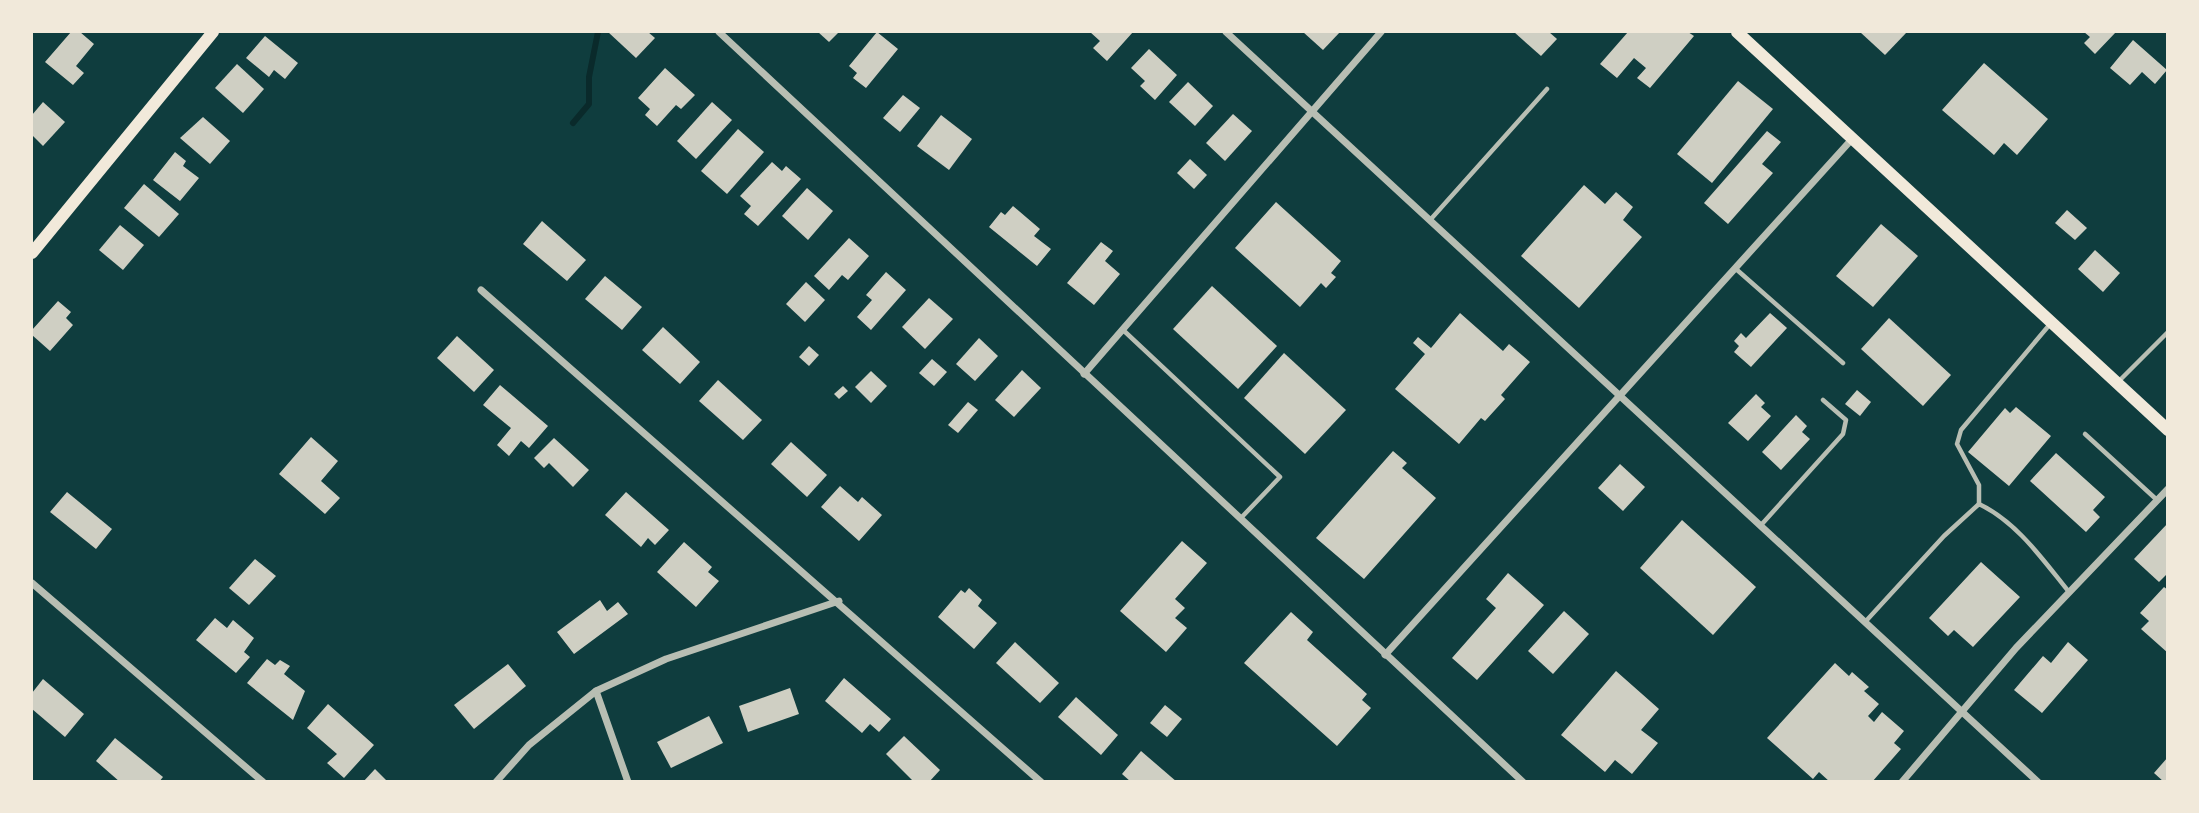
<svg xmlns="http://www.w3.org/2000/svg" width="2199" height="813" viewBox="0 0 2199 813" font-family="Arial,sans-serif">
  <style>
    .lines { fill: none; stroke-linecap: round; stroke-linejoin: round }
    .stream { stroke: #0a2a2b; stroke-width: 6 }
    .building { fill: #cfcfc3 }
    .service { stroke: #b8beb3; stroke-width: 4.5 }
    .minor { stroke: #b8beb3; stroke-width: 7 }
    .secondary { stroke: #f1e9da; stroke-width: 12 }
  </style>
  <rect width="100%" height="100%" fill="#0f3d3e"/>
  <g class="lines">
    <!-- stream -->
    <polyline class="stream" points="573,123 589,104 589,77 598,32"/>
  </g>
  <!-- building -->
  <g class="building">
    <polygon points="71,32 80,32 94,44 76,66 84,73 73,85 45,62"/>
    <polygon points="608,32 648,32 655,38 636,58"/>
    <polygon points="818,32 839,32 829,42"/>
    <polygon points="877,32 898,49 866,88 853,78 857,73 849,66"/>
    <polygon points="1090,32 1133,32 1107,61 1093,48 1100,41"/>
    <polygon points="1303,32 1340,32 1323,50"/>
    <polygon points="1514,32 1549,32 1557,39 1541,56"/>
    <polygon points="1628,32 1688,32 1694,36 1650,88 1637,78 1646,68 1634,58 1617,78 1600,64"/>
    <polygon points="1860,32 1907,32 1885,55"/>
    <polygon points="2084,32 2116,32 2095,54 2084,43 2090,37"/>
    <polygon points="265,36 298,63 285,79 274,70 269,77 246,58"/>
    <polygon points="2133,40 2167,70 2155,84 2142,72 2130,85 2110,68"/>
    <polygon points="1149,49 1177,75 1155,100 1140,86 1145,81 1131,68"/>
    <polygon points="1984,63 2048,119 2017,155 2004,143 1994,155 1942,110"/>
    <polygon points="237,64 264,89 243,113 215,88"/>
    <polygon points="665,68 695,95 681,109 676,105 657,126 645,115 650,109 638,98"/>
    <polygon points="1738,81 1773,109 1712,183 1677,154"/>
    <polygon points="1188,82 1213,106 1195,126 1169,102"/>
    <polygon points="903,95 920,108 900,132 883,118"/>
    <polygon points="43,102 65,122 43,146 32,135 32,115"/>
    <polygon points="712,102 732,120 696,159 677,141"/>
    <polygon points="1233,114 1252,131 1225,161 1206,143"/>
    <polygon points="941,115 972,139 949,170 917,146"/>
    <polygon points="203,117 230,141 210,164 180,138"/>
    <polygon points="738,129 764,152 727,194 701,171"/>
    <polygon points="1767,131 1781,142 1762,164 1773,173 1728,224 1704,203"/>
    <polygon points="175,152 186,161 183,166 199,178 180,201 153,180"/>
    <polygon points="1190,159 1207,175 1194,189 1177,173"/>
    <polygon points="772,162 782,171 786,166 801,179 758,226 744,214 751,206 740,196"/>
    <polygon points="144,184 179,214 159,237 124,208"/>
    <polygon points="1584,185 1605,204 1616,192 1633,207 1623,220 1642,237 1579,308 1521,256"/>
    <polygon points="807,188 833,211 808,240 782,216"/>
    <polygon points="1276,202 1341,261 1331,273 1336,277 1326,288 1321,283 1300,307 1235,248"/>
    <polygon points="1013,206 1040,229 1034,236 1051,249 1037,266 989,227 1001,212 1005,215"/>
    <polygon points="2067,210 2087,228 2075,240 2055,223"/>
    <polygon points="542,221 586,260 567,281 523,244"/>
    <polygon points="1881,224 1918,256 1873,307 1836,276"/>
    <polygon points="120,225 144,245 123,270 99,250"/>
    <polygon points="849,238 869,256 848,280 842,275 829,290 814,276"/>
    <polygon points="1101,242 1113,251 1105,261 1120,274 1094,305 1067,283"/>
    <polygon points="2095,250 2120,273 2103,292 2078,269"/>
    <polygon points="886,272 906,290 871,330 857,317 872,300 866,295"/>
    <polygon points="605,276 642,307 622,330 585,299"/>
    <polygon points="806,282 825,300 805,322 786,304"/>
    <polygon points="1212,286 1277,346 1238,389 1173,329"/>
    <polygon points="929,298 953,319 925,349 902,327"/>
    <polygon points="58,301 71,312 66,318 73,325 50,351 32,335 32,330"/>
    <polygon points="1460,313 1503,351 1509,344 1530,362 1501,395 1505,399 1485,421 1481,418 1459,444 1395,389 1425,354 1413,343 1418,337 1431,348"/>
    <polygon points="1770,313 1787,328 1751,367 1734,352 1739,346 1734,341 1741,333 1746,338"/>
    <polygon points="1889,318 1951,375 1923,406 1861,349"/>
    <polygon points="663,327 700,362 680,384 642,350"/>
    <polygon points="457,336 494,370 474,392 437,358"/>
    <polygon points="979,338 998,356 975,381 956,364"/>
    <polygon points="809,346 819,355 809,366 799,357"/>
    <polygon points="1284,353 1346,410 1305,454 1244,398"/>
    <polygon points="932,359 947,372 934,386 919,373"/>
    <polygon points="1022,370 1041,388 1014,417 995,400"/>
    <polygon points="871,371 887,386 871,403 855,387"/>
    <polygon points="718,380 762,420 743,440 699,401"/>
    <polygon points="500,385 548,426 529,448 521,441 509,456 497,445 511,428 483,405"/>
    <polygon points="843,386 848,391 839,399 834,394"/>
    <polygon points="1857,390 1871,402 1860,416 1845,404"/>
    <polygon points="1756,394 1765,403 1761,407 1771,416 1748,441 1728,423"/>
    <polygon points="968,402 978,410 958,433 948,425"/>
    <polygon points="2016,407 2051,436 2009,486 1968,452 2005,408 2010,413"/>
    <polygon points="1796,415 1807,426 1802,432 1810,439 1781,470 1762,452"/>
    <polygon points="311,437 338,461 321,481 340,498 325,514 279,474"/>
    <polygon points="554,438 589,470 573,487 549,463 544,468 534,458"/>
    <polygon points="791,442 827,475 807,497 771,464"/>
    <polygon points="1393,451 1407,463 1402,468 1436,498 1364,579 1316,538"/>
    <polygon points="2056,453 2105,497 2093,510 2100,517 2086,532 2030,481"/>
    <polygon points="1620,464 1645,487 1623,511 1598,488"/>
    <polygon points="840,486 858,502 862,497 882,515 859,541 821,507"/>
    <polygon points="67,492 112,529 96,549 50,512"/>
    <polygon points="626,492 669,530 655,545 648,538 641,547 605,515"/>
    <polygon points="1682,520 1756,587 1713,635 1640,568"/>
    <polygon points="2168,523 2168,573 2159,582 2134,559"/>
    <polygon points="1182,541 1207,563 1175,599 1185,608 1175,618 1187,628 1166,652 1120,611"/>
    <polygon points="684,542 712,567 708,572 719,581 696,607 657,572"/>
    <polygon points="255,559 276,576 249,605 229,588"/>
    <polygon points="1981,562 2020,597 1973,647 1954,630 1948,636 1929,618"/>
    <polygon points="1508,573 1544,605 1477,680 1452,658 1496,608 1486,599"/>
    <polygon points="2164,587 2168,590 2168,653 2141,629 2149,621 2140,613"/>
    <polygon points="969,588 982,600 978,606 997,623 974,649 938,617 961,590 965,593"/>
    <polygon points="600,600 607,611 618,602 628,614 574,654 557,632"/>
    <polygon points="1564,611 1589,634 1553,674 1528,651"/>
    <polygon points="1291,612 1313,632 1307,640 1367,694 1362,700 1371,708 1337,746 1244,663"/>
    <polygon points="215,618 227,628 233,620 254,638 244,652 250,657 236,673 196,640"/>
    <polygon points="1015,642 1059,683 1040,703 996,663"/>
    <polygon points="2068,642 2088,660 2042,713 2014,690 2043,656 2051,663"/>
    <polygon points="267,659 275,665 280,660 290,666 284,674 305,691 293,720 247,683"/>
    <polygon points="1835,663 1849,676 1852,672 1869,687 1864,691 1879,704 1868,716 1874,722 1882,712 1904,731 1894,743 1901,749 1872,782 1830,782 1819,772 1813,779 1767,738"/>
    <polygon points="508,664 526,686 474,729 454,705"/>
    <polygon points="1616,671 1659,709 1641,730 1658,743 1632,774 1615,760 1605,772 1561,735"/>
    <polygon points="844,678 891,719 879,732 870,724 862,733 825,701"/>
    <polygon points="43,679 84,714 65,737 32,709 32,693"/>
    <polygon points="790,688 799,714 748,732 739,706"/>
    <polygon points="1076,697 1118,735 1101,755 1058,717"/>
    <polygon points="328,704 374,745 344,778 327,763 337,754 307,728"/>
    <polygon points="1165,705 1182,719 1167,737 1150,723"/>
    <polygon points="709,716 723,743 671,768 657,742"/>
    <polygon points="904,736 940,770 929,782 914,782 886,754"/>
    <polygon points="115,738 163,777 159,782 120,782 96,761"/>
    <polygon points="1141,751 1177,782 1131,782 1122,774"/>
    <polygon points="2168,757 2168,782 2164,782 2154,773"/>
    <polygon points="375,769 388,782 363,782"/>
  </g>
  <g class="lines">
    <!-- service -->
    <g class="service">
      <polyline points="1431,219 1547,89"/>
      <polyline points="1736,269 1843,363"/>
      <polyline points="1122,329 1280,477 1240,519"/>
      <polyline points="2117,383 2168,332"/>
      <polyline points="2085,434 2157,500"/>
      <polyline points="1979,504 1979,485 1957,444 1961,430 2051,323"/>
      <polyline points="1762,524 1843,434 1846,420 1823,400"/>
      <path d="M1866,621L1944,536L1979,504C2017,522 2043,560 2069,592"/>
    </g>
    <!-- minor -->
    <g class="minor">
      <polyline points="719,32 1523,782"/>
      <polyline points="1226,32 2038,782"/>
      <polyline points="481,290 1041,782"/>
      <polyline points="1084,374 1381,32"/>
      <polyline points="32,583 263,782"/>
      <polyline points="1385,655 1853,138"/>
      <polyline points="596,691 628,782"/>
      <polyline points="496,782 529,745 596,691 666,659 839,601"/>
      <polyline points="1902,782 2016,648 2168,489"/>
    </g>
    <!-- secondary -->
    <g class="secondary">
      <polyline points="1737,32 2168,430"/>
      <polyline points="32,253 213,32"/>
    </g>
  </g>
  <!-- border -->
  <rect width="2199" height="813" fill="none" stroke="#f1e9da" stroke-width="66"/>
</svg>
